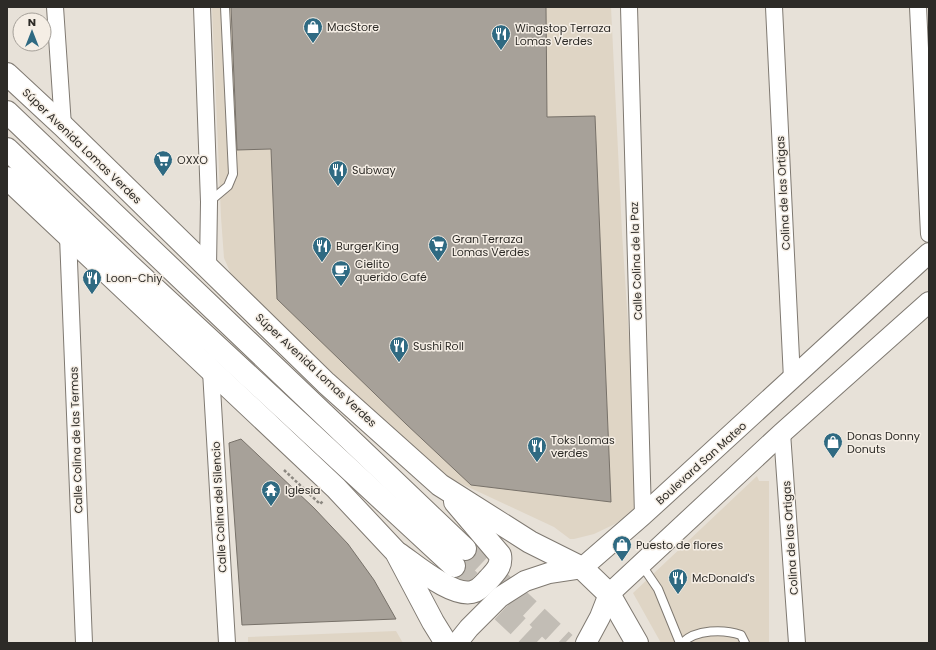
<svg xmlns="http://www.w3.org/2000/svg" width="936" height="650" viewBox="0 0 936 650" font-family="Poppins,sans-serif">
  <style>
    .built { fill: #dfd5c5 }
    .building { fill: #a7a199; stroke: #777169 }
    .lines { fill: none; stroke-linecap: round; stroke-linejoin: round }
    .primary-tunnel { stroke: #c2bdb5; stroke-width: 22; stroke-dasharray: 22 11; stroke-linecap: butt }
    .service-casing { stroke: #7f7971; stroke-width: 10 }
    .minor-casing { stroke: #7f7971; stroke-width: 18 }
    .tertiary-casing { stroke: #7f7971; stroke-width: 22 }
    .secondary-casing { stroke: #7f7971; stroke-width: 24 }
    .primary-casing { stroke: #7f7971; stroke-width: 24 }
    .path { stroke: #8c8881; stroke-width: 2.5; stroke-dasharray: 3 2; stroke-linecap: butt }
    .service { stroke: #fff; stroke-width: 8 }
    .minor { stroke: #fff; stroke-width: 16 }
    .tertiary { stroke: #fff; stroke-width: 20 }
    .secondary { stroke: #fff; stroke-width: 22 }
    .primary { stroke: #fff; stroke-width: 22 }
    .labels { text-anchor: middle; stroke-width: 3; stroke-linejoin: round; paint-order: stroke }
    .poi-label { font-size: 11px; fill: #2d2b27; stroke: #f5eee5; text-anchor: start }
    .street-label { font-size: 11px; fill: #2d2b27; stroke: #f5eee5 }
  </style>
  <rect width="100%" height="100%" fill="#e7e1d8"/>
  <!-- built -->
  <g class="built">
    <polygon points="212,7 611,7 622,233 640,504 630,513 615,524 594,534 574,539 570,539 554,527 449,478 401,446 237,288 224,258 221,217"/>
    <polygon points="757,476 759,481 769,481 769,643 661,643 633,593"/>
    <polygon points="396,631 403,643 248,643 248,637"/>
  </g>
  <!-- building -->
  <g class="building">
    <polygon points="231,7 546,7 547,117 595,116 611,502 471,485 406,424 277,299 271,149 237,150"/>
    <polygon points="241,439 314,508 348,544 374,580 396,619 242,625 229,443"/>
  </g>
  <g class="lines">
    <!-- primary-tunnel -->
    <g class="primary-tunnel">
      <polyline points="465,549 565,643"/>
      <polyline points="454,566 536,643"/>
    </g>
    <!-- service casing -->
    <g class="service-casing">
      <g id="service">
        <polyline points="209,202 228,186 233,174 225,7"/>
        <polyline points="641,564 658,589 680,643"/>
        <path d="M682,643C696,629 724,629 741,635L745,643"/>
      </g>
    </g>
    <!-- minor casing -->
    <g class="minor-casing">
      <g id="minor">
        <polyline points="55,7 63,126"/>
        <polyline points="202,7 209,202 208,267"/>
        <polyline points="629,7 643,515"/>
        <polyline points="774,7 792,379"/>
        <polyline points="918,7 929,234"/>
        <polyline points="68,236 84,643"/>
        <polyline points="211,371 227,643"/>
        <polyline points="782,433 797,643"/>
      </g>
    </g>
    <!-- tertiary casing -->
    <g class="tertiary-casing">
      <g id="tertiary">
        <polyline points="457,643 469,628 500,597 525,581 549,573 582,568 643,515 929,253"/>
        <polyline points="586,643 600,617 609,594 782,433 929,302"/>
      </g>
    </g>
    <!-- secondary casing -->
    <g class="secondary-casing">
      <g id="secondary">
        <polyline points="7,74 63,126 326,383 440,485 530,542 582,568 609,594 637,643"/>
        <polyline points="7,178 336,488 396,552 433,622 446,643"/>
        <path d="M399,554C415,565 455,600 475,591C480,589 485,583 489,579C496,571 502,566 500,555L455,502"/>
      </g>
    </g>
    <!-- primary casing -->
    <g class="primary-casing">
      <g id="primary">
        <polyline points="7,112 465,549"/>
        <polyline points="7,149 130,266 454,566"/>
      </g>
    </g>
    <!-- path -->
    <polyline class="path" points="284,470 320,504 323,501"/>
    <!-- service -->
    <use href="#service" class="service"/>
    <!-- minor -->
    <use href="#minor" class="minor"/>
    <!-- tertiary -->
    <use href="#tertiary" class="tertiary"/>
    <!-- secondary -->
    <use href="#secondary" class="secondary"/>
    <!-- primary -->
    <use href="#primary" class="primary"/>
  </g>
  <!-- icons -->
  <defs>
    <g id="shop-pin" transform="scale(1)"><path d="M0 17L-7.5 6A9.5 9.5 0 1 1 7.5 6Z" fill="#2f6a82" stroke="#f5eee5"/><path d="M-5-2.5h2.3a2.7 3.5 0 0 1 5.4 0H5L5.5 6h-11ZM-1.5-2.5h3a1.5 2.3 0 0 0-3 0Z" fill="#fff"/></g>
    <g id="restaurant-pin" transform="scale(1)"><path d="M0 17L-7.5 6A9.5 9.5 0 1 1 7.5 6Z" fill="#2f6a82" stroke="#f5eee5"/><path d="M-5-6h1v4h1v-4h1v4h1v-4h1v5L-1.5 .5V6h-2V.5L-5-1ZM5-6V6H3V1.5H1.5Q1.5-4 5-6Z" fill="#fff"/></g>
    <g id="supermarket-pin" transform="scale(1)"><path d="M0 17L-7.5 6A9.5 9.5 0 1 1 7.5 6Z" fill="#2f6a82" stroke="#f5eee5"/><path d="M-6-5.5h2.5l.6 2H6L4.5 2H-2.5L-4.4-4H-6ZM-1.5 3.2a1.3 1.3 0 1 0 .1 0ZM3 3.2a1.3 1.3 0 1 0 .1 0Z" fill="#fff"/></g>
    <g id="cafe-pin" transform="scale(1)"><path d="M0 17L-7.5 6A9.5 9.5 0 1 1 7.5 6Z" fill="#2f6a82" stroke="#f5eee5"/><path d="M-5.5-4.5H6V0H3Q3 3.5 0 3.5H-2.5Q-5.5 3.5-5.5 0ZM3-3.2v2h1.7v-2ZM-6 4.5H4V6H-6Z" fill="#fff"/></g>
    <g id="temple-pin" transform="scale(1)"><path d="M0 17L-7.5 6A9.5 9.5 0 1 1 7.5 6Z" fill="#2f6a82" stroke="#f5eee5"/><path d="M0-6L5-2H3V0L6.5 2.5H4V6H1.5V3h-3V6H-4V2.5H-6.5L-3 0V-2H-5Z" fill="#fff"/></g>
  </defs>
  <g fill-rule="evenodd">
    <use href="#shop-pin" x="313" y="27"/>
    <use href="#restaurant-pin" x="501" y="34"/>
    <use href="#supermarket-pin" x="163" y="160"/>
    <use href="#restaurant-pin" x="338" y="170"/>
    <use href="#supermarket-pin" x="438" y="245"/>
    <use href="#restaurant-pin" x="322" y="246"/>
    <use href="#cafe-pin" x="341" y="270"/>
    <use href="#restaurant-pin" x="92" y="278"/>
    <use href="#restaurant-pin" x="399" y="346"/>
    <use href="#shop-pin" x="833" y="442"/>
    <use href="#restaurant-pin" x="537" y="446"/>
    <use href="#temple-pin" x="271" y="490"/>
    <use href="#shop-pin" x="622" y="545"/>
    <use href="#restaurant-pin" x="678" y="578"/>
  </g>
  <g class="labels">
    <!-- poi labels -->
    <g class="poi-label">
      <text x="327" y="31">MacStore</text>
      <text x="515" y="32">Wingstop Terraza<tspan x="515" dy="13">Lomas Verdes</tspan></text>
      <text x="177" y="164">OXXO</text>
      <text x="352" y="174">Subway</text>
      <text x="452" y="243">Gran Terraza<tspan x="452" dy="13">Lomas Verdes</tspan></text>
      <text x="336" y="250">Burger King</text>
      <text x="355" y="268">Cielito<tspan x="355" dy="13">querido Café</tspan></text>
      <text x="106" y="282">Loon-Chiy</text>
      <text x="413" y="350">Sushi Roll</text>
      <text x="847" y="440">Donas Donny<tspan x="847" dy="13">Donuts</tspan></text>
      <text x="551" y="444">Toks Lomas<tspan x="551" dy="13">verdes</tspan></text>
      <text x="285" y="494">Iglesia</text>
      <text x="636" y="549">Puesto de flores</text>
      <text x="692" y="582">McDonald's</text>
    </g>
    <!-- street labels -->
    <g class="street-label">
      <text transform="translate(82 146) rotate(44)" y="4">Súper Avenida Lomas Verdes</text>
      <text transform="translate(783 193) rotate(-93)" y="4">Colina de las Ortigas</text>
      <text transform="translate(636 261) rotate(-92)" y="4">Calle Colina de la Paz</text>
      <text transform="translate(316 370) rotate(43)" y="4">Súper Avenida Lomas Verdes</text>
      <text transform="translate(76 440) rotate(-92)" y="4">Calle Colina de las Termas</text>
      <text transform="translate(701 463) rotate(-42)" y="4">Boulevard San Mateo</text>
      <text transform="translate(219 507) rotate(-93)" y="4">Calle Colina del Silencio</text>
      <text transform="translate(790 538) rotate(-94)" y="4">Colina de las Ortigas</text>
    </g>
  </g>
  <!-- border -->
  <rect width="936" height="650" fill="none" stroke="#2d2b27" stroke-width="16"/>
  <!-- north arrow -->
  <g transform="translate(32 32)"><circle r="19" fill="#f5eee5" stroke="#a5a099"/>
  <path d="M0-3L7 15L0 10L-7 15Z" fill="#2f6a82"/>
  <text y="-6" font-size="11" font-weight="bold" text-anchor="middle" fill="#2d2b27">N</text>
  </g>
</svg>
